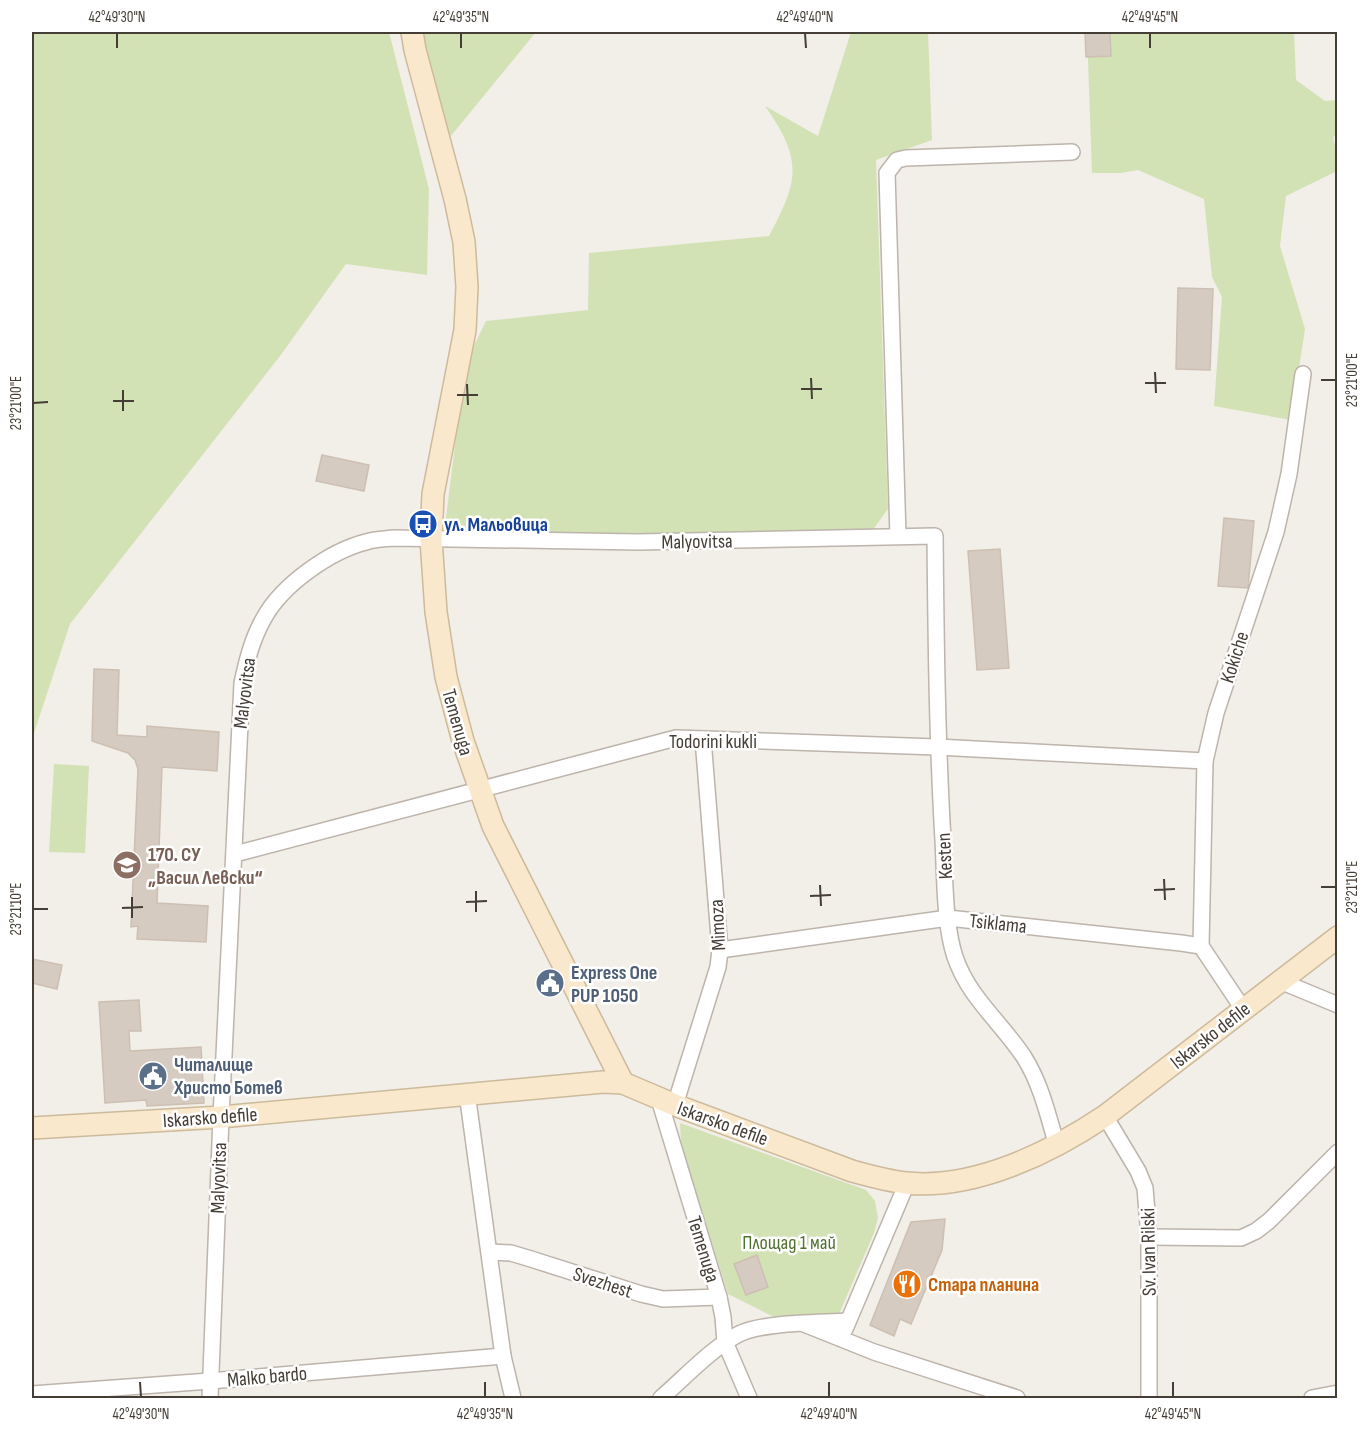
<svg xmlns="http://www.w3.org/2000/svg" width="1369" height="1430" viewBox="0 0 1369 1430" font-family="'Sofia Sans Condensed',sans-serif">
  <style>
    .green { fill: #d3e2b5 }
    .building { fill: #d6cbc1; stroke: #cdbfb2; stroke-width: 1.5 }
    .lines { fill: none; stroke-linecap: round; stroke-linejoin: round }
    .street-casing { stroke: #bdb4ab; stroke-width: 18 }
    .secondary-casing { stroke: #cdba9c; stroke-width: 24 }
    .street { stroke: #fff; stroke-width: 15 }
    .secondary { stroke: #f9e8cb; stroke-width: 21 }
    .ticks { fill: none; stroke: #453e37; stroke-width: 2 }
    .labels { text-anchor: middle; stroke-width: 5; stroke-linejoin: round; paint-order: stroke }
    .transit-label { font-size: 20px; font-weight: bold; fill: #164399; stroke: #fff; text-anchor: start }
    .street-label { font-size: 20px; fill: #453e37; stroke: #fff }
    .education-label { font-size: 20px; font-weight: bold; fill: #785e54; stroke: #fff; text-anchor: start }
    .service-label { font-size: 20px; font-weight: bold; fill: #4e5e75; stroke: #fff; text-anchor: start }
    .park-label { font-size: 20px; fill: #507130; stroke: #fff }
    .food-label { font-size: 20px; font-weight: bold; fill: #c56008; stroke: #fff; text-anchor: start }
    .neatline { fill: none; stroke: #453e37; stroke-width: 2 }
    .ticks-label { font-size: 15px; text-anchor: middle; fill: #453e37 }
  </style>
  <rect width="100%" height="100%" fill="#f2eee8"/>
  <!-- green -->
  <g class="green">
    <polygon points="32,32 389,32 429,189 427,275 346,264 280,356 70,624 32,739"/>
    <polygon points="420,32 536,32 446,142"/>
    <path d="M851,32H928L932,140L876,160L888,509L869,535L444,534L465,364L486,321L588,310L589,253L769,236C799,180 803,160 765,106L818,136Z"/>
    <polygon points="1087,32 1294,32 1296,80 1325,101 1337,100 1337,135 1333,137 1337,155 1337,171 1286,196 1280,246 1305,329 1291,420 1214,406 1222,297 1212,277 1204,199 1138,170 1121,173 1092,173"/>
    <polygon points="54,764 89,766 85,853 49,852"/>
    <polygon points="680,1123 866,1190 875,1201 878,1218 874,1233 839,1314 778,1319 728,1294 681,1144"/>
  </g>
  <!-- building -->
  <g class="building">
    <polygon points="1085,32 1110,32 1111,56 1086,57"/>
    <polygon points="1178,288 1213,289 1210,370 1176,369"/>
    <polygon points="322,455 369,465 364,491 316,481"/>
    <polygon points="1224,518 1254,521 1248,588 1218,586"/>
    <polygon points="1000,549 1009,668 977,670 968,551"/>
    <polygon points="94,669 119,670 117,735 147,737 147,726 219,732 217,771 162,767 157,903 208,906 206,942 137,939 138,926 131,927 138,769 135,760 128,753 92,741"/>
    <polygon points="32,959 62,965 57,989 32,983"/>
    <polygon points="139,1000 141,1031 129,1031 130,1051 201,1047 204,1103 147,1106 146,1100 105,1103 99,1002"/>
    <polygon points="945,1219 942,1250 911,1324 900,1319 894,1336 870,1325 911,1222"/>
    <polygon points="757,1255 768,1287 746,1295 734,1264"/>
  </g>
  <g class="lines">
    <!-- street casing -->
    <g class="street-casing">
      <g id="street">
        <polyline points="898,536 887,173 897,160 906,158 1072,152"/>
        <polyline points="235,854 676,738 937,747 1205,761"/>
        <polyline points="1201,946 1205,761 1216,713 1276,532 1289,474 1303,374"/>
        <polyline points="720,950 948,918 1181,943 1201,946 1243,1009"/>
        <polyline points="1280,981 1338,1005"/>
        <polyline points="467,1093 503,1356 513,1398"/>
        <polyline points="659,1099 719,1297 723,1317 725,1342 749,1398"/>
        <polyline points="675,1105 718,967 720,950 703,739"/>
        <polyline points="1105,1116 1138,1171 1145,1188 1149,1237 1149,1398"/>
        <polyline points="1149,1237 1241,1238 1256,1231 1269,1221 1338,1152"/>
        <polyline points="490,1252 511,1253 531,1259 641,1294 663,1299 719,1297"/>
        <polyline points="804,1324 874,1352 1017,1398"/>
        <polyline points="845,1329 907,1183"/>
        <polyline points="32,1394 210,1381 503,1356"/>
        <path d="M210,1398L221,1117L242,683C247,660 252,639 264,618C282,585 330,551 366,542C375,539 385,539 394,538L638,542L935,536C936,637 937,738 943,840C945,875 944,924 955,957C969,998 1001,1022 1024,1057C1041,1084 1048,1115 1057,1146"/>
        <path d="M661,1398C683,1379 713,1347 739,1334C763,1322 820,1323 848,1321"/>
        <polyline points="1312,1398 1338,1393"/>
      </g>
    </g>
    <!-- secondary casing -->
    <g class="secondary-casing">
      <g id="secondary">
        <polyline points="412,32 415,50 455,199 464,242 467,287 465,330 433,494 431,539 436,612 446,677 463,741 493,826 623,1083"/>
        <path d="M32,1128L221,1117L603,1082L623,1083L675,1105L852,1171C870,1176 888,1181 906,1183C974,1190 1050,1153 1105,1116L1338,937"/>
      </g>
    </g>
    <!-- street -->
    <use href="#street" class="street"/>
    <!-- secondary -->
    <use href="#secondary" class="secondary"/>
  </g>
  <!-- ticks -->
  <path class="ticks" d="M117,33V48M461,33V48M805,33L806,48M1150,33V48M1155,372L1156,393M811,378L812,399M1321,380H1336M1145,383H1166M467,384L468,405M801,389H822M123,390V411M457,395H478M113,401H134M33,403L48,402M1164,879L1165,900M820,885L821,906M1321,887H1336M1154,890L1175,889M476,891V912M810,896L831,895M132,897V918M466,902L487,901M122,908L143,907M33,909H48M140,1382L141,1397M485,1382V1397M829,1382V1397M1173,1382V1397"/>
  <!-- icons -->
  <defs>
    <g id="bus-disc" transform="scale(1.5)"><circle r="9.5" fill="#1a4fb4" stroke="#fff"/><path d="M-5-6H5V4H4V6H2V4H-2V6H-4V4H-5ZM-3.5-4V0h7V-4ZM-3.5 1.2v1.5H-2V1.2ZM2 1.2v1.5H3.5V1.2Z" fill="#fff"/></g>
    <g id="school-disc" transform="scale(1.5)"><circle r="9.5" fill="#8d6e63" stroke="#fff"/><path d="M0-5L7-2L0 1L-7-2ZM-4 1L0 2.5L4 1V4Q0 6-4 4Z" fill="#fff"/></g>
    <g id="civic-disc" transform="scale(1.5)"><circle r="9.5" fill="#5c6f8a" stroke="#fff"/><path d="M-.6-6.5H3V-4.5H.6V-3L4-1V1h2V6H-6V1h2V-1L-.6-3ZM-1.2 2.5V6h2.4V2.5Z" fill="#fff"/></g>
    <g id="restaurant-disc" transform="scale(1.5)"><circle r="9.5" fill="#e8710a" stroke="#fff"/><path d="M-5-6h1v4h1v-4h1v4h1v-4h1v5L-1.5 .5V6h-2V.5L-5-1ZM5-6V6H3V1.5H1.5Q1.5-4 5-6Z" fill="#fff"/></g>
  </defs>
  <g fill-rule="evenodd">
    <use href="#bus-disc" x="423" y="524"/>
    <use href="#school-disc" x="127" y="865"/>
    <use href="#civic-disc" x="550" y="983"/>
    <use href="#civic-disc" x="153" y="1076"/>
    <use href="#restaurant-disc" x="907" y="1284"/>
  </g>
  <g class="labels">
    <!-- transit labels -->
    <g class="transit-label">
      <text x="444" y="531">ул. Мальовица</text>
    </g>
    <!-- street labels -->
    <g class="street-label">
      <text transform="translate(697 541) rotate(-1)" y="7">Malyovitsa</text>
      <text transform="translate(1234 657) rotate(-72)" y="7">Kokiche</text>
      <text transform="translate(244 693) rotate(-83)" y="7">Malyovitsa</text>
      <text transform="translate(458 722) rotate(74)" y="7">Temenuga</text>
      <text x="713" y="748">Todorini kukli</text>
      <text transform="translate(944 856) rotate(-93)" y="7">Kesten</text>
      <text transform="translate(998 923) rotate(6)" y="7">Tsiklama</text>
      <text transform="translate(717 925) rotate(-93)" y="7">Mimoza</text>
      <text transform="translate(1210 1035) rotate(-38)" y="7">Iskarsko defile</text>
      <text transform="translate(210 1117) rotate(-4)" y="7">Iskarsko defile</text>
      <text transform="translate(723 1123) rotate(20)" y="7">Iskarsko defile</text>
      <text transform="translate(218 1178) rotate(-88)" y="7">Malyovitsa</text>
      <text transform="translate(704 1249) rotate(73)" y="7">Temenuga</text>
      <text transform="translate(1148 1252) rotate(-91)" y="7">Sv. Ivan Rilski</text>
      <text transform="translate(603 1282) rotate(18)" y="7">Svezhest</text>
      <text transform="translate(267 1376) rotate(-5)" y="7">Malko bardo</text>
    </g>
    <!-- education labels -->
    <g class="education-label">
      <text x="148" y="861">170. СУ<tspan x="148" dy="23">„Васил Левски“</tspan></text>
    </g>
    <!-- service labels -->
    <g class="service-label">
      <text x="571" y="979">Express One<tspan x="571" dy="23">PUP 1050</tspan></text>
      <text x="174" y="1071">Читалище<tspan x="174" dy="23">Христо Ботев</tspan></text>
    </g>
    <!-- park labels -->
    <g class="park-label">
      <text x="789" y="1249">Площад 1 май</text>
    </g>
    <!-- food labels -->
    <g class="food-label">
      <text x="928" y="1291">Стара планина</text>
    </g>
  </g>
  <!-- border -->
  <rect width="1369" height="1430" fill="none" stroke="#ffffff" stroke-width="66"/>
  <rect x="33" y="33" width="1303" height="1364" class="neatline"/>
  <g class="ticks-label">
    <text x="117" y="22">42°49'30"N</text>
    <text x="461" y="22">42°49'35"N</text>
    <text x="805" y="22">42°49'40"N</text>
    <text x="1150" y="22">42°49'45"N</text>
    <text transform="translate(1352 380) rotate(-90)" y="5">23°21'00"E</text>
    <text transform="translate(16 403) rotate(-90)" y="5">23°21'00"E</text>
    <text transform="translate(1352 887) rotate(-90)" y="5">23°21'10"E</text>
    <text transform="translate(16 909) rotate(-90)" y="5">23°21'10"E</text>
    <text x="141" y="1419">42°49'30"N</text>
    <text x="485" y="1419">42°49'35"N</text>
    <text x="829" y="1419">42°49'40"N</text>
    <text x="1173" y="1419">42°49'45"N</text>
  </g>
</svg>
